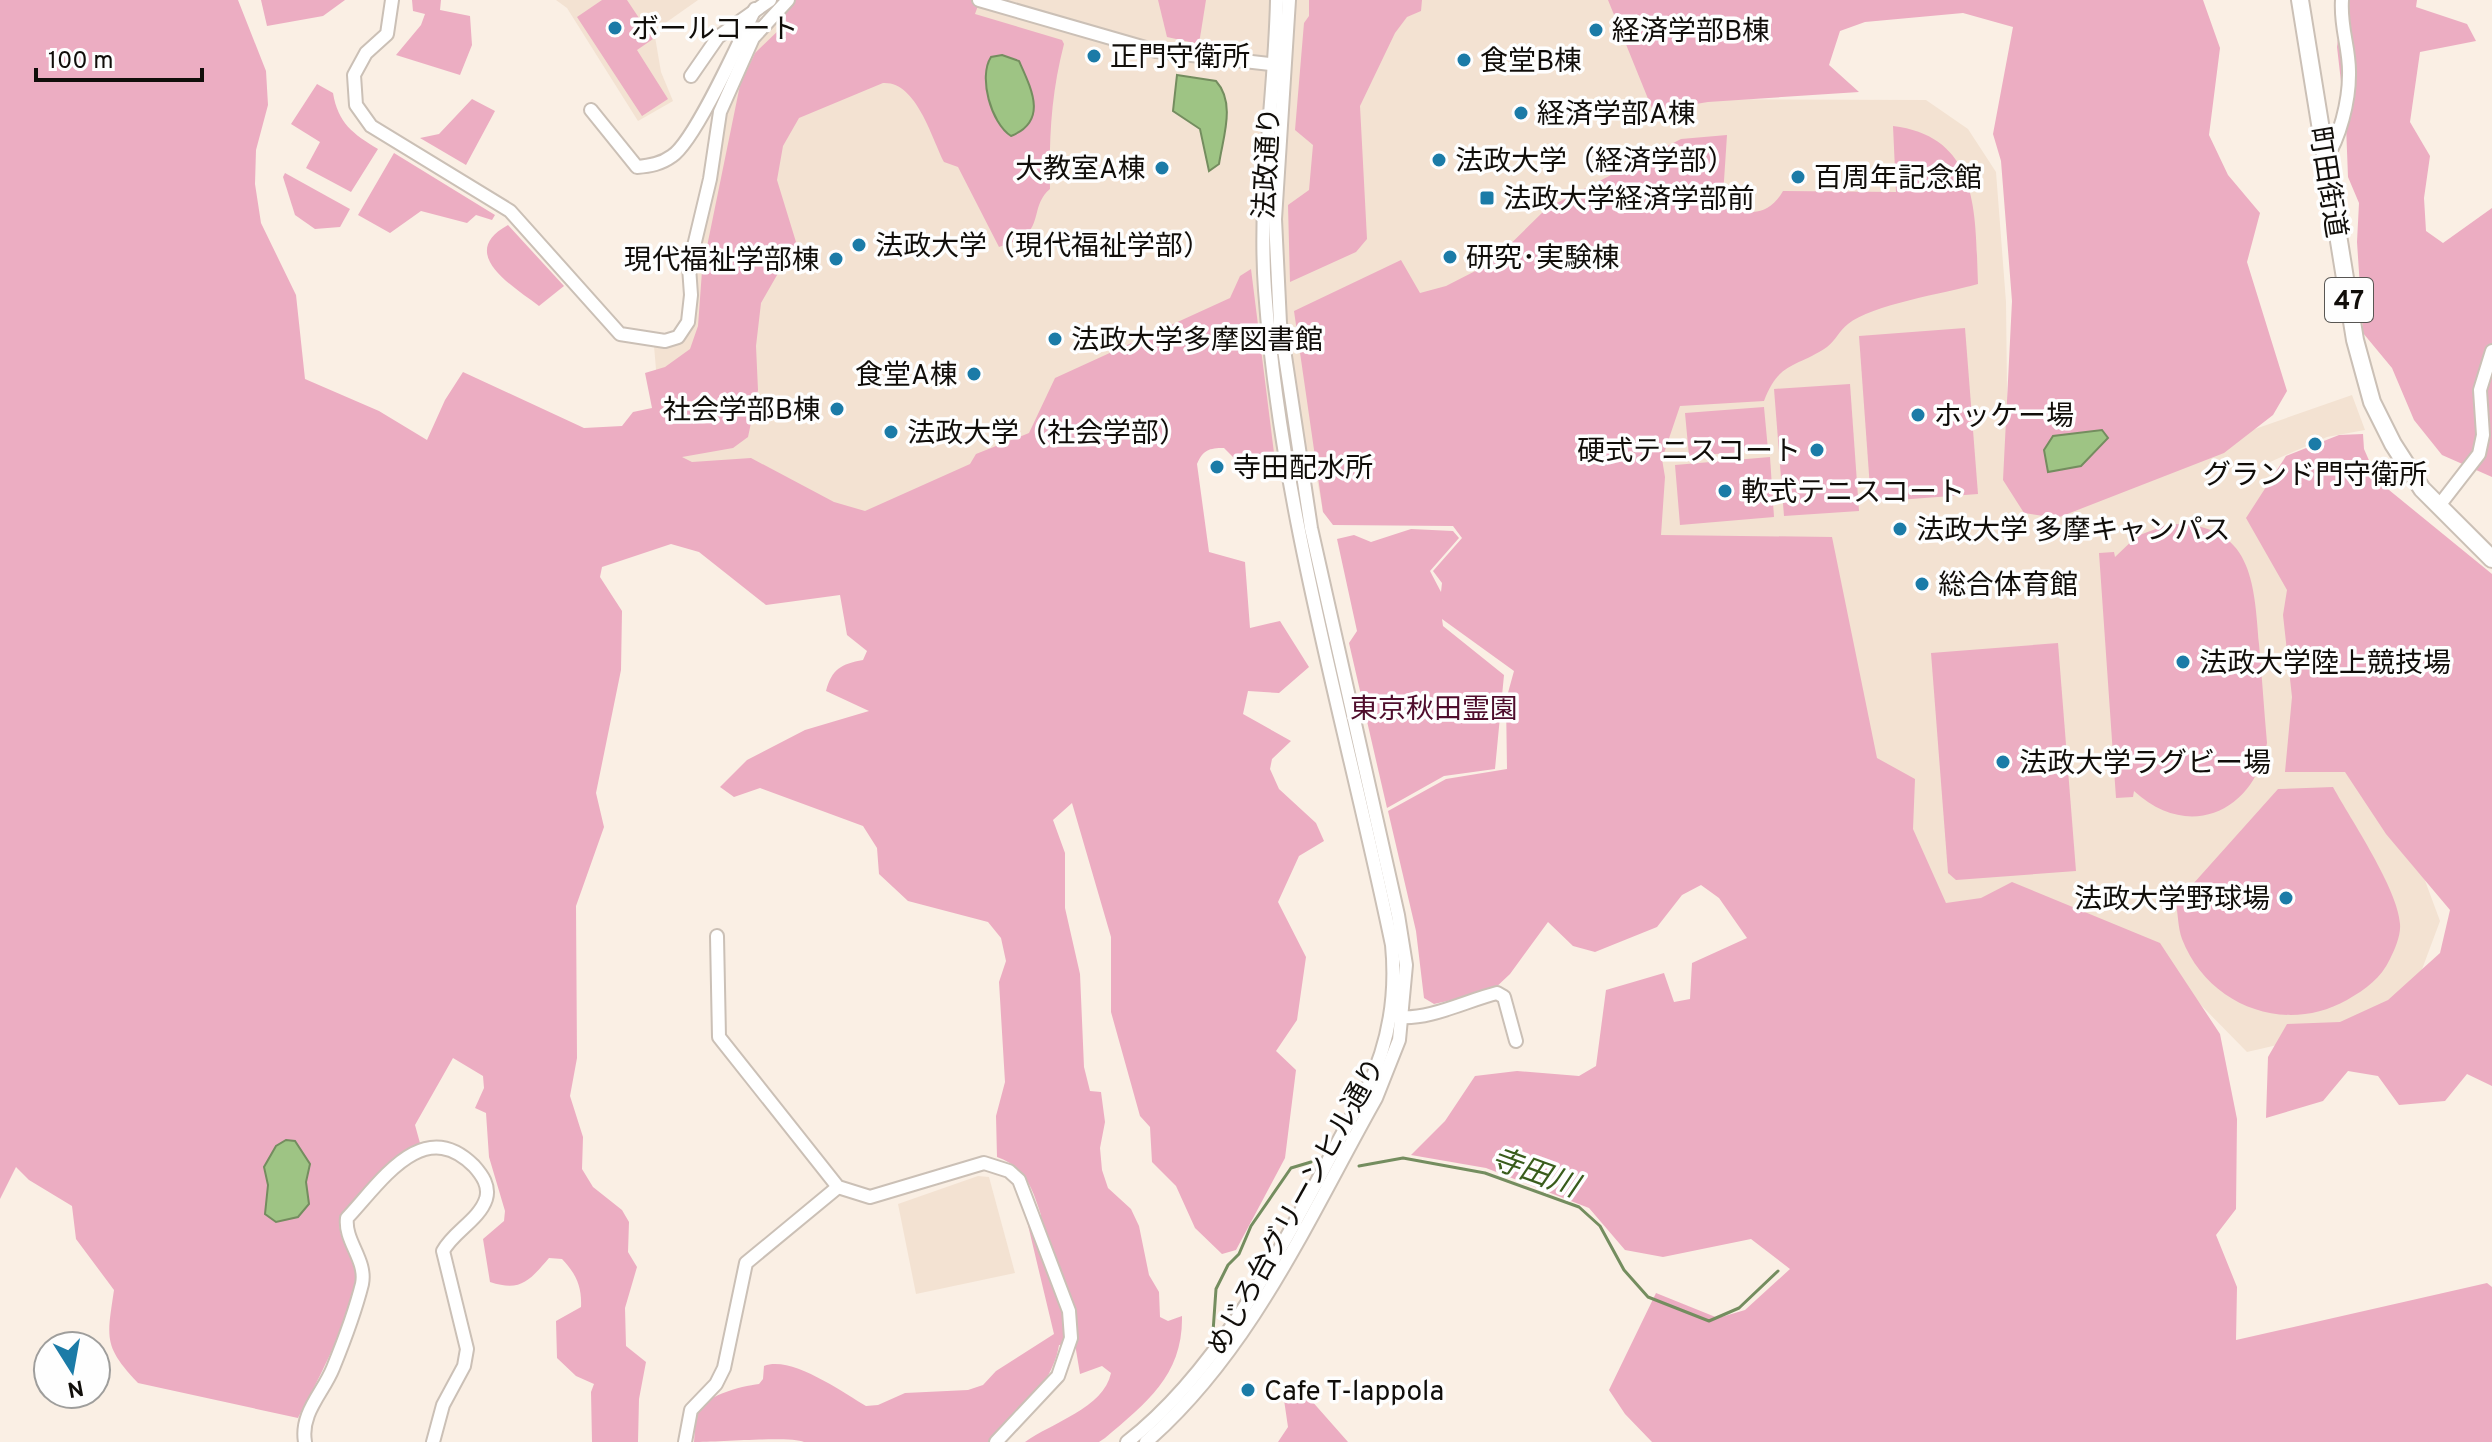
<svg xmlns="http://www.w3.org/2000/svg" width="2492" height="1442" viewBox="0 0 2492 1442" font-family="Overpass,'Noto Sans JP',sans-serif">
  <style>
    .built { fill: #f3e2d2 }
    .green { fill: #ecadc2 }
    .water { fill: #9ec484; stroke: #748d5f; stroke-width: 2 }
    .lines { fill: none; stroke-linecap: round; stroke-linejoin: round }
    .stream { stroke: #748d5f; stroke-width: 3 }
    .minor-casing { stroke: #cbc0b6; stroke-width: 16 }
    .major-casing { stroke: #cbc0b6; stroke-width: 20 }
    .minor { stroke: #fff; stroke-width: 12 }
    .major { stroke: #fff; stroke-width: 16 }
    .poi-dot { fill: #1b7ba7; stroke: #fefefe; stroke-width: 3 }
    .labels { text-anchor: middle; stroke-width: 7; stroke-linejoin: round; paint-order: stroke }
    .shield { fill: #fefefe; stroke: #585653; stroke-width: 2 }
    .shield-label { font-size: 26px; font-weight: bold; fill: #110e0a }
    .poi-label { font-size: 28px; fill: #110e0a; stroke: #fefefe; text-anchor: start }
    .street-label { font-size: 28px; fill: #110e0a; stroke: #fefefe }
    .park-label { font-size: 28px; fill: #4f0d2c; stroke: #fefefe }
    .water-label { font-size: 30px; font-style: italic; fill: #395c1b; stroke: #fefefe }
  </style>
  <rect width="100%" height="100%" fill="#faefe4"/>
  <!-- built -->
  <g class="built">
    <polygon points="556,0 698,0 654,31 661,72 673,101 638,121 567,8"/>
    <polygon points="793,0 1632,0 1673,99 1926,100 1968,129 1996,172 2006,302 2008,477 2252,430 2352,395 2365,430 2327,437 2270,462 2440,921 2405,1015 2247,1052 2144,947 1883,920 1465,495 1323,512 1314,463 1240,475 1236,454 1222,441 858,545 666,486 654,346 677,344 693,328 697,295 695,264 724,113 756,42"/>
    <polygon points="978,1176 989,1177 1015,1273 916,1294 898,1204"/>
  </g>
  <!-- green -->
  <g class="green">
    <path d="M0,0H238L266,71L268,105L256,150L255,184L261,223L296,295L305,379L379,411L427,440L445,400L463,372L584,428L622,426L633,412L652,408L645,373L665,367L690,349L698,326L702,271L740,85L755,53L782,27L775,21L796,0H980L975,14L1062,40L1064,44C1051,94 1049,138 1050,189C1032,204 1041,224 1024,236C1017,241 1007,244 999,247L958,167L944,162C931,136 916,81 883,83L799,118L783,146L777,180L796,242L761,303L756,346L758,390L748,437L733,448L682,457L692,462L751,458L834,502L865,511L970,464L976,454L1029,433L1055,378L1230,298L1240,276L1251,269L1276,469L1240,475L1233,457L1224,448C1209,448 1203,450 1197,464L1209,552L1245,562L1250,628L1280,621L1309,667L1279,693L1248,691L1243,714L1291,741L1272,759L1270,769L1279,789L1316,823L1324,841L1299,856L1278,902L1306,957L1297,1020L1276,1051L1296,1070L1285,1158L1236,1250L1222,1254L1195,1228L1176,1186L1152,1162L1150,1127L1140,1116L1111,1012V937L1072,803L1053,820L1065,853V908L1080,974L1084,1067L1090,1091L1101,1092L1105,1122L1100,1148L1102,1170L1108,1188L1131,1209L1139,1226L1149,1275L1159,1292L1160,1317L1168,1321L1182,1316C1183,1375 1147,1402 1105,1438L1099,1442H1025C1051,1423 1104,1408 1111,1373L1102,1366L1080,1374L1075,1344L1059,1345C1053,1383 1018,1417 990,1442H804C790,1436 716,1442 694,1442C695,1434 694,1424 696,1416C701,1396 741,1386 759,1384L763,1379L764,1366C791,1355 842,1392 866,1406L878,1405L905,1393L968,1390L983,1385L996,1371L1054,1334L1027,1221L1041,1215C1032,1188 1026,1167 997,1157L996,1116L1005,1082L999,982L1006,961L1001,938L988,922L908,901L879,874L877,848L863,826L760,788L734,797L720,787L747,760L805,730L869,711L826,691C832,669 841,664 863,660L867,651L847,635L840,595L766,605L699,552L671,544L602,567L600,577L622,611L621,670L596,793L604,827L576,906L577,1058L570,1096L583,1137L582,1169L593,1187L622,1210L629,1222L628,1252L637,1267L625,1308L626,1346L646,1362L639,1399L638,1442H592L591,1392L594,1384L576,1376L557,1358L556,1321L581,1307C582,1286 576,1274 562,1259L549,1258C529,1281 521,1292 490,1282L483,1239L504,1221L505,1211L489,1157L486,1113L475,1108L484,1088L483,1076L453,1058L415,1125L423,1154L341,1216C334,1238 355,1254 356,1275C358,1304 313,1391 298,1418L138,1383C103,1346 107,1338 114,1290L76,1239L72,1206L29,1180L16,1167L0,1199Z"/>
    <polygon points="261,0 345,0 323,16 267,26"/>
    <polygon points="412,0 441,0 440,10 470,16 472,45 460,75 396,55 421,25 425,14 413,11"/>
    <polygon points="602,0 627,0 653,39 637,50 668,99 642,116 577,17"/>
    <polygon points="1158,0 1206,0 1199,44 1167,37"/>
    <polygon points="1309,0 1422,0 1421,11 1407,17 1395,33 1360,106 1367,239 1356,252 1290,282 1288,205 1309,190 1313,145 1295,130 1304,23 1309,16"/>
    <polygon points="1608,0 2203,0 2220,48 2209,135 2228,175 2260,213 2247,262 2287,391 2273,415 2224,453 2057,518 2024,513 2003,480 2012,301 2001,161 1993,134 2013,27 1963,13 1865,22 1840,31 1829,65 1859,92 1708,102 1653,111"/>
    <polygon points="2343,0 2417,0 2416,7 2467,24 2476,41 2420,52 2410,122 2430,156 2424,198 2426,231 2443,243 2492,208 2492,477 2442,455 2414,420 2392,368 2363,333 2357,242 2359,203 2348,177 2346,125 2337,47"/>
    <path d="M317,84L333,93C338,123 353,134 378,149L351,192L306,168L320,142L291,124Z"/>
    <polygon points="472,99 495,111 466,165 420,138 439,134"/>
    <path d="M1893,126C1981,137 1975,215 1978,284C1946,293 1871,305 1848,324C1840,330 1835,341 1827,347C1796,368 1779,361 1764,401L1680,406L1662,459L1665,477L1661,535L1832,537L1877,758L1915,779L1913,829L1946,903L1981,898L2012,882L2160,943L2220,1034L2237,1119L2236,1209L2216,1235L2237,1287L2236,1340L2487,1283L2492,1287V1442H1652L1625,1414L1609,1390L1656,1293L1718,1318L1745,1310L1790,1269L1751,1239L1663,1257L1625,1250L1589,1208L1486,1168L1411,1155L1445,1121L1475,1076L1517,1071L1579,1076L1596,1066L1606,990L1664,973L1674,1002L1690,999L1692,963L1747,938L1719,898L1701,885L1682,895L1657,927L1595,952L1573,946L1548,922L1510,974L1492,991L1434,1004L1424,998L1416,931L1388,811L1446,779L1507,769L1506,700L1514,671L1442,619L1443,626L1504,675L1495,769L1444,776L1387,808L1349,643L1357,631L1337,539L1354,535L1371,542L1411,529L1453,531L1459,538L1430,571L1441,592L1442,583L1433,571L1462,538L1453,526L1333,525L1323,512L1294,311L1401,260L1420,293L1446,286L1491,263L1547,208L1681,139L1727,135L1723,196C1743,218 1768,218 1783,191L1896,192Z"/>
    <polygon points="394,153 495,215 492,220 476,215 467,223 421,211 390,233 358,215"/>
    <polygon points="285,173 350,209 340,227 315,229 295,215 283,177"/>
    <path d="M508,225L564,286L539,306C511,285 457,253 508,225Z"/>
    <polygon points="1965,328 1978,494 1871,502 1859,336"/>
    <polygon points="1850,384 1859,511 1784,516 1774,389"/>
    <polygon points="1764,407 1768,450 1689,456 1685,413"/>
    <polygon points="2363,434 2364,449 2378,481 2492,574 2492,1086 2467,1074 2445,1101 2399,1105 2378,1076 2348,1071 2323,1101 2266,1118 2268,1057 2287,1024 2340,1022 2388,1000 2440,953 2450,910 2386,834 2345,772 2285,772 2292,697 2283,615 2287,590 2246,518 2286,456 2339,435"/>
    <polygon points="1770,457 1774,517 1680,525 1675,465"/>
    <path d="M2169,524C2252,522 2254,580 2259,644C2262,677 2264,710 2267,743C2254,813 2188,841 2134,791L2133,797L2116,798L2099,553L2114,552L2115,557L2137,536Z"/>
    <polygon points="2058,643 2076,871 1956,880 1948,873 1931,653"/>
    <path d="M2333,787C2351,820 2398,889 2400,924C2401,935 2395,949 2390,959C2381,978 2366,989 2347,1000C2285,1035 2208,1006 2182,939C2178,928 2178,914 2176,903L2278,789Z"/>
    <polygon points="1303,1391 1348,1442 1278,1442 1288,1427 1283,1393"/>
  </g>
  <!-- water -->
  <g class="water">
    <path d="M1002,55L1019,61C1032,90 1048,121 1011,136C991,123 978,77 991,57Z"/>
    <path d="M1177,75L1216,81C1236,103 1223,137 1219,164L1209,171L1200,129L1173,111Z"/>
    <polygon points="2102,430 2108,438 2081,466 2048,472 2044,450 2053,436"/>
    <polygon points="286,1140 295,1141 310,1164 306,1182 309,1204 298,1217 276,1222 265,1214 268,1185 264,1167 276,1146"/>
  </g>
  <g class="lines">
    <!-- stream -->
    <g class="stream">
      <polyline points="1359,1166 1403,1158 1485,1173 1579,1207 1600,1226 1624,1270 1648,1297 1709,1321 1739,1308 1778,1271"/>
      <polyline points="1213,1332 1216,1289 1228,1265 1239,1254 1251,1226 1291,1168 1311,1162"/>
    </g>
    <!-- minor casing -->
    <g class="minor-casing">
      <g id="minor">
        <polyline points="392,0 387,34 366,53 354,75 356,105 371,126 510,211 620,334 665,341 678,337 688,322 691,295 689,267 710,179 720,112 753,38 788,0"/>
        <polyline points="979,0 1156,51 1278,65"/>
        <polyline points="691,76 718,37 770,0"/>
        <path d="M591,110L637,167C650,166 661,164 672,156C695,141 741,38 755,9"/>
        <path d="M2325,160C2340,138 2349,101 2349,75C2350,48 2340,29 2342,0"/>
        <polyline points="2438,507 2479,454 2483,435 2480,390 2492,351"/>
        <polyline points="717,936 719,1037 838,1187 870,1197 984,1163 1009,1171 1019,1180 1069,1311 1071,1338 1058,1376 996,1442"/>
        <path d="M1398,1017C1430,1020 1465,1001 1497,993L1504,997L1516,1041"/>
        <path d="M305,1442C300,1413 323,1393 333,1368C344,1341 355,1312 362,1284C367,1260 344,1241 347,1218C381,1182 423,1115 474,1166C482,1175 490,1186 486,1199C479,1220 453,1232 443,1251L467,1349L464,1366L443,1405L433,1442"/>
        <polyline points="685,1442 691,1410 716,1384 724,1368 746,1263 838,1187"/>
        <path d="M1127,1442C1235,1358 1300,1208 1367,1089C1389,1043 1397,996 1392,945C1347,728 1281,512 1265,290C1258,193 1275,97 1277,0"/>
        <path d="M1146,1442C1251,1351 1309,1217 1376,1098L1399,1040L1406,965L1398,915L1311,528L1280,323L1275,219L1289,0"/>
      </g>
    </g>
    <!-- major casing -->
    <g class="major-casing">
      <polyline id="major" points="2300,0 2355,340 2372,402 2393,444 2422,489 2492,559"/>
    </g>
    <!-- minor -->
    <use href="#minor" class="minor"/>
    <!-- major -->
    <use href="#major" class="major"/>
  </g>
  <!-- markers -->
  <g class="poi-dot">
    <circle cx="615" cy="28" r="8"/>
    <circle cx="1596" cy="30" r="8"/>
    <circle cx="1094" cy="56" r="8"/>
    <circle cx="1464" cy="60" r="8"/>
    <circle cx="1521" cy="113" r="8"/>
    <circle cx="1439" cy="160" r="8"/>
    <circle cx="1162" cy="168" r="8"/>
    <circle cx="1798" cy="177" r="8"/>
    <rect x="1479" y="190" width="16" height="16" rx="4"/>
    <circle cx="859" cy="245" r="8"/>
    <circle cx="1450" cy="257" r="8"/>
    <circle cx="836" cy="259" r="8"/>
    <circle cx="1055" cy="339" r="8"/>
    <circle cx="974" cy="374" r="8"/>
    <circle cx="837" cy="409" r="8"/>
    <circle cx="1918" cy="415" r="8"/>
    <circle cx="891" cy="432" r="8"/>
    <circle cx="2315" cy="444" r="8"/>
    <circle cx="1817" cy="450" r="8"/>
    <circle cx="1217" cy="467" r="8"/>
    <circle cx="1725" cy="491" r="8"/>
    <circle cx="1900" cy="529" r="8"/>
    <circle cx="1922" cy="584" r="8"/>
    <circle cx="2183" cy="662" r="8"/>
    <circle cx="2003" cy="762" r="8"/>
    <circle cx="2286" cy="898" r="8"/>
    <circle cx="1248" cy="1390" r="8"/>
  </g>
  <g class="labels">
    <!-- shield labels -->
    <rect class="shield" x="2325" y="278" width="48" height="44" rx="6"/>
    <g class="shield-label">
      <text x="2349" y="309">47</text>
    </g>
    <!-- poi labels -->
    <g class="poi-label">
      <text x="631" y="38">ボールコート</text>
      <text x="1612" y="40">経済学部B棟</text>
      <text x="1110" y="66">正門守衛所</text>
      <text x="1480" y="70">食堂B棟</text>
      <text x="1537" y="123">経済学部A棟</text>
      <text x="1455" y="170">法政大学（経済学部）</text>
      <text x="1146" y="178" text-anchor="end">大教室A棟</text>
      <text x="1814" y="187">百周年記念館</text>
      <text x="1503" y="208">法政大学経済学部前</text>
      <text x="875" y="255">法政大学（現代福祉学部）</text>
      <text x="1466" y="267">研究･実験棟</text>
      <text x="820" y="269" text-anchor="end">現代福祉学部棟</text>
      <text x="1071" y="349">法政大学多摩図書館</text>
      <text x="958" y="384" text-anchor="end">食堂A棟</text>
      <text x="821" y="419" text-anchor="end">社会学部B棟</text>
      <text x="1934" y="425">ホッケー場</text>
      <text x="907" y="442">法政大学（社会学部）</text>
      <text x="1801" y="460" text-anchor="end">硬式テニスコート</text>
      <text x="1233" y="477">寺田配水所</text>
      <text x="2315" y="484" text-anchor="middle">グランド門守衛所</text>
      <text x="1741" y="501">軟式テニスコート</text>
      <text x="1916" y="539">法政大学 多摩キャンパス</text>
      <text x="1938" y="594">総合体育館</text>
      <text x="2199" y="672">法政大学陸上競技場</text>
      <text x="2019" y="772">法政大学ラグビー場</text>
      <text x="2270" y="908" text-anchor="end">法政大学野球場</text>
      <text x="1264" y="1400">Cafe T-lappola</text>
    </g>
    <!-- street labels -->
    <g class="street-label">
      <text transform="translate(1266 163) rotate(-87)" y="10">法政通り</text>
      <text transform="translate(2329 182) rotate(81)" y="10">町田街道</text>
      <text transform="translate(1295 1206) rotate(-61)" y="10">めじろ台グリーンヒル通り</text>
    </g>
    <!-- park labels -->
    <g class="park-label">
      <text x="1434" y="718">東京秋田霊園</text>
    </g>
    <!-- water labels -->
    <g class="water-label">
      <text transform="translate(1535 1172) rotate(20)" y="10">寺田川</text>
    </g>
  </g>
  <!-- north arrow -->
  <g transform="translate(72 1370) rotate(169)"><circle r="38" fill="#fefefe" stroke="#9f9e9c" stroke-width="2"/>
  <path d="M0-6L14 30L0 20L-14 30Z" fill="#1b7ba7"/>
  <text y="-12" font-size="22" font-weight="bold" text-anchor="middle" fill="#110e0a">N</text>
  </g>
  <!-- scale -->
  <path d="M36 68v12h166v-12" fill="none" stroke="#110e0a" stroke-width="4"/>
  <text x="48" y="68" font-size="24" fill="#110e0a" stroke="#fefefe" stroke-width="6" paint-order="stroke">100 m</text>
</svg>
